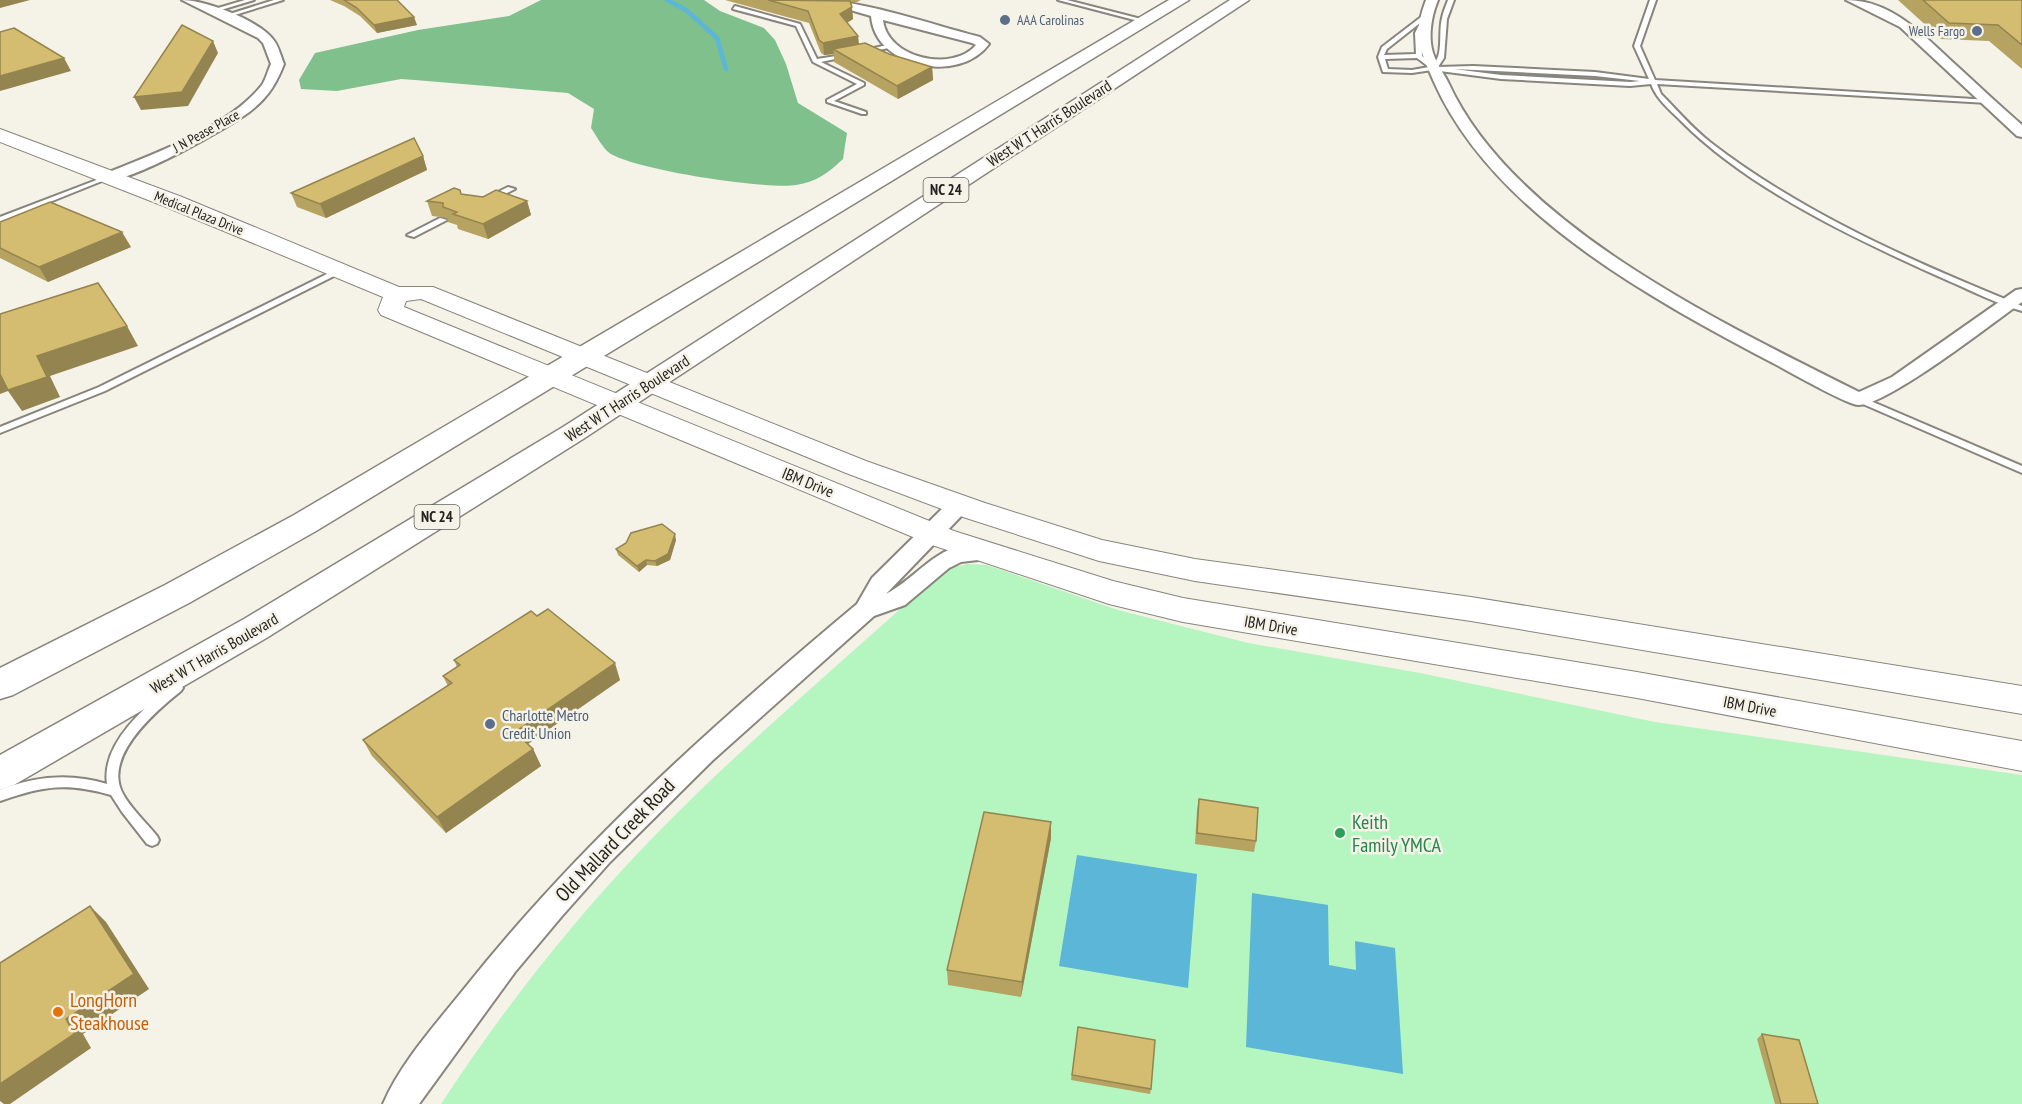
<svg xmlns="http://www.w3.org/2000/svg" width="2022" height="1104" viewBox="0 0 2022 1104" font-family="'PT Sans Narrow',sans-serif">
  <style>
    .green { fill: #b4f5c0 }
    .forest { fill: #80c08d }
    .water { fill: #5bb6d8 }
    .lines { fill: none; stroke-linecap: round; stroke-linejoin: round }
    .stream { stroke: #5bb6d8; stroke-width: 4.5 }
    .lane-casing { stroke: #88857d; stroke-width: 4 }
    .street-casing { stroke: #88857d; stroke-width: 4 }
    .secondary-casing { stroke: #88857d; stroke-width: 2 }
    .primary-casing { stroke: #88857d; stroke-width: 3 }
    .lane { fill: #fff; fill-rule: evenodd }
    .street { fill: #fff; fill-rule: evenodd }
    .secondary { fill: #fff; fill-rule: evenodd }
    .primary { fill: #fff; fill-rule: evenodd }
    .wall { fill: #b6a361 }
    .shaded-wall { fill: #94844f }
    .building { fill: #d4bd71; stroke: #94844f; stroke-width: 1.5 }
    .service-dot { fill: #5c6f8a; stroke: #f5f2e8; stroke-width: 2 }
    .leisure-dot { fill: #2e9e5b; stroke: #f5f2e8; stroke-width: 2 }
    .food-dot { fill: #e8710a; stroke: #f5f2e8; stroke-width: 2 }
    .labels { text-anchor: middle; stroke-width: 5; stroke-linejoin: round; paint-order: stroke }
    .far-service-label { font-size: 14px; fill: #4e5e75; stroke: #f5f2e8; text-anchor: start }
    .far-street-label { font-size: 14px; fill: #23221e; stroke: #f5f2e8 }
    .shield { fill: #f5f2e8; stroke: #62605b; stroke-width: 1.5 }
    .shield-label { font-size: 15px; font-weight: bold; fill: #23221e }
    .street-label { font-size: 16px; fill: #23221e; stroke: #f5f2e8 }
    .service-label { font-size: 16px; fill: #4e5e75; stroke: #f5f2e8; text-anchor: start }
    .near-leisure-label { font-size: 20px; fill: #27864d; stroke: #f5f2e8; text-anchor: start }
    .near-street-label { font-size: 20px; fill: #23221e; stroke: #f5f2e8 }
    .near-food-label { font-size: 20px; fill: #c56008; stroke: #f5f2e8; text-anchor: start }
  </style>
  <rect width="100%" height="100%" fill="#f5f2e8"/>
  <!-- green -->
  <path class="green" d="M968,564L987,565L1118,610L1248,643L1420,673L1655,722L2022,775V1104H441C500,1014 566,929 640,851C731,755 835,669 932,580L945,569Z"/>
  <!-- forest -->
  <path class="forest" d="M541,0H704L720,11L764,28L775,40L786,64L798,103L847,133L843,159C829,172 817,182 796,185C769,190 625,169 607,151C601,145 596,135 591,128L594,109L568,93L415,80L401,79L337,91L301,89L299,80L315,53L418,30L509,16Z"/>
  <!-- water -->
  <g class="water">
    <polygon points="1077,855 1197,874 1188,988 1059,966"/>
    <polygon points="1252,893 1328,905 1329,965 1356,970 1355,941 1395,948 1403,1074 1246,1047"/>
  </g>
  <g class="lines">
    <!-- stream -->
    <polyline class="stream" points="667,0 686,10 717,38 726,69"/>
    <!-- lane casing -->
    <g class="lane-casing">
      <g id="lane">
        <polygon points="245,0 254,0 211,13 208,11"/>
        <polygon points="274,0 283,0 225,18 220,17"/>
        <polygon points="1058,0 1067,0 1149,21 1146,23"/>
        <path d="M1448,0H1454L1447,19L1444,58L1438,67L1473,66L1595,72L1649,79L1634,46L1650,0H1656L1640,46L1655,80L1990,100L1991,101L1988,103L1657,84L1661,94C1677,110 1692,128 1710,142C1803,214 1914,262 2022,306V311C1998,304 1974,292 1951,282C1861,242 1751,191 1682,122C1670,110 1657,100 1651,84L1630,86L1501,79L1432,70L1412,73L1383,72L1378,57L1382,47L1425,14L1428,17L1421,33L1422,56L1433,65C1444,54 1438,33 1442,18C1443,12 1446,6 1448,0ZM1420,23L1415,33L1416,54L1384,55L1387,49ZM1417,58L1429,67L1412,70L1388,69L1385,59ZM1454,69L1595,76L1640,81L1630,82L1501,75Z"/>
        <polygon points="735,6 800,24 817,59 849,54 849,56 821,62 864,83 864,85 834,101 866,112 866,114 862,114 827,102 827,100 857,84 813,62 796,26 733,9"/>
        <polygon points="891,44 893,45 893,47 865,53 862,51"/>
        <polygon points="107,176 112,177 0,222 0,217"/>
        <polygon points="508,187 515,189 495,199 488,197"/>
        <polygon points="440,218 447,220 414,237 407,235"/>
        <polygon points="337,269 340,269 344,271 105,391 0,433 0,427 99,387"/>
        <polygon points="1859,396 2022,466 2022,473 1856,401 1854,399 1856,397"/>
        <path d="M177,683L181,685L183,688L181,691C156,711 104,755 122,792C130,808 146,822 157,836L159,840L157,844L152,846L147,844L122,812L111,795C66,782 43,786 0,801V790C35,776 71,773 107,784C101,744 145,706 173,685Z"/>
      </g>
    </g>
    <!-- street casing -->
    <g class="street-casing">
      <g id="street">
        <path d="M182,0C205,0 262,21 275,42C279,48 281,57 284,64C277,82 269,96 253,109C233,126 125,186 104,180L102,177L104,174C153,154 228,128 262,85C266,79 268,70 271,64L263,43L258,38Z"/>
        <path d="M816,0C863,0 933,25 980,37L989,44C960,84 875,69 871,16ZM883,20L972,43L976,45C952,73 887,58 883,20Z"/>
        <path d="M1426,0H1438C1431,17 1427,41 1435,58C1438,66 1444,74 1448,82C1513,225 1724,324 1859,392L1892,377L2016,290L2022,289V302C1994,322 1887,406 1858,405C1845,404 1785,369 1769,361C1648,297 1492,212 1434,82C1420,49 1412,37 1426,0Z"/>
        <path d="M1846,0C1893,0 1925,37 1957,66C1979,86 2000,106 2022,125V137L2017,136L1900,27Z"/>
        <path d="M959,498L967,500L970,505L967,510L886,594C925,573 942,533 995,548L998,553L995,558L961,562L949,568L905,605L874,616L713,760L610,862L562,916L515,972L419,1104H383C401,1062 436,1024 464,989C579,844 716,722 857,604L872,578L951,500Z"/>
      </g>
    </g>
    <!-- secondary casing -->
    <g class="secondary-casing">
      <polygon id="secondary" points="0,129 182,197 399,287 433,287 866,461 985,503 1102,540 1195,559 1471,597 2022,686 2022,714 1471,621 1195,581 1099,561 963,517 846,473 421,299 406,301 404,307 954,531 1113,581 1183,598 1637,672 2022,741 2022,771 1637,698 1183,622 1109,604 932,545 381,315 378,310 383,297 166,207 0,142"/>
    </g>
    <!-- primary casing -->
    <g class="primary-casing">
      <g id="primary">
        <polygon points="1169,0 1189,0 316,531 189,603 13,695 0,699 0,668 165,585 294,515"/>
        <polygon points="1230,0 1249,0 583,439 268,637 14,785 0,790 0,755 244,619 563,427"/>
      </g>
    </g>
    <!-- lane -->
    <use href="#lane" class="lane"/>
    <!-- street -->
    <use href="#street" class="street"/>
    <!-- secondary -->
    <use href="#secondary" class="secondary"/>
    <!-- primary -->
    <use href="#primary" class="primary"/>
  </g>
  <!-- wall -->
  <g class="wall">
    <polygon points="330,0 397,0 417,25 377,33 360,16 344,6"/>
    <polygon points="725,0 861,0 857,2 851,2 853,19 847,23 858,36 859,44 889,54 932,67 933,80 898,99 834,62 834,54 824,55 821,53 809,23"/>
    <polygon points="1898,0 2022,0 2022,69 1989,41 1941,39"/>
    <polygon points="423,156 427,170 326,218 297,207 291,193"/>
    <polygon points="462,194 483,197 527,201 531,215 488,239 458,229 457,225 448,222 447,218 432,216 427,201"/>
    <polygon points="0,222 131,247 48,282 0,258"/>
    <polygon points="676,540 670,560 657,566 647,565 639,572 618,555 616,549"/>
    <polygon points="454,660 620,680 528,744 533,749 541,766 446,833 372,756 363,740 448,686 443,676 457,667"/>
    <polygon points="1199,799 1256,841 1254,852 1195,844 1197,810"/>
    <polygon points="1051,822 1051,838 1021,997 948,985 947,970"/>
    <polygon points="1078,1027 1151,1089 1150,1094 1071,1080"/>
    <polygon points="1762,1034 1818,1104 1775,1104 1757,1039"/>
  </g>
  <!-- shaded-wall -->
  <g class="shaded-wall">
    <polygon points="0,0 30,0 0,8"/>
    <polygon points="852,7 853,19 841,26 840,14"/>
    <polygon points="414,17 417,25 377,33 374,25"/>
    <polygon points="858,36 859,49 833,49 834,54 824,55 823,43"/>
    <polygon points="213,41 218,53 188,106 141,110 134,97"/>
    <polygon points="64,58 71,71 0,91 0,76"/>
    <polygon points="932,67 933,80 898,99 897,86"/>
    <polygon points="423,156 427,170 326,218 320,204"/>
    <polygon points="527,201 531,215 488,239 483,224"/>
    <polygon points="122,232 131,247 48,282 39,267"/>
    <polygon points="127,326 138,346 50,376 60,397 22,411 8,391 0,394 0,373 37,356"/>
    <polygon points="675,534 676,540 670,560 657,566 655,561"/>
    <polygon points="646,560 647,565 639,572 637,566"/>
    <polygon points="615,663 620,680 522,748 515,732"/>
    <polygon points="533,749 541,766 446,833 437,817"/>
    <polygon points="1051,822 1051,838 1021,997 1022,982"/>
    <polygon points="90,906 106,922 149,989 83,1034 91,1048 10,1104 4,1104 0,1101 0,1084 66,1019"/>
  </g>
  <!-- building -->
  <g class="building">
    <polygon points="344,0 397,0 414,17 374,25 357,8"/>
    <polygon points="768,0 850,1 852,7 840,14 858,36 823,43 819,40 808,11"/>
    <polygon points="1923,0 2022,0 2022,45 1998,25 1949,23"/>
    <polygon points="182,25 213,41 182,92 134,97"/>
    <polygon points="14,28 64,58 0,76 0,32"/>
    <polygon points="865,43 889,54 932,67 897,86 833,49"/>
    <polygon points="414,138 423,156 320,204 291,193"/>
    <polygon points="454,188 460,190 461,194 483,197 496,190 527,201 483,224 453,214 457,212 443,207 443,203 427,201"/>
    <polygon points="50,202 122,232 39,267 0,248 0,222"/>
    <polygon points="98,283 127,326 37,356 47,377 8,390 0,374 0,314"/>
    <polygon points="662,524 675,534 668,554 655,561 646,560 637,566 616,549 626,543 631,533"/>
    <polygon points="548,609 615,663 515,732 533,749 437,817 363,740 452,683 443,676 460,665 454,660 531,611 537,616"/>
    <polygon points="1199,799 1258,808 1256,841 1197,833"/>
    <polygon points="984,812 1051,822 1022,982 947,970"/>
    <polygon points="90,906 134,974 66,1019 74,1034 0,1084 0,963"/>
    <polygon points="1078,1027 1155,1040 1151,1089 1072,1075"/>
    <polygon points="1762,1034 1799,1040 1818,1104 1781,1104"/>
  </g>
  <!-- markers -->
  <g class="service-dot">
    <circle cx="1005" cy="20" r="6"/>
    <circle cx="1977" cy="31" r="6"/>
    <circle cx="490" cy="724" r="6"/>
  </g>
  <circle class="leisure-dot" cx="1340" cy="833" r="6"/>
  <circle class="food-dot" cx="58" cy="1012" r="6"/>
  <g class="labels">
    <!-- far-service labels -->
    <g class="far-service-label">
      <text x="1017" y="25">AAA Carolinas</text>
      <text x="1965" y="36" text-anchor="end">Wells Fargo</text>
    </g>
    <!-- far-street labels -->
    <g class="far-street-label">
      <text transform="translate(206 131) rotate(-29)" y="5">J N Pease Place</text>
      <text transform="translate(199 213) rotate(22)" y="5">Medical Plaza Drive</text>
    </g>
    <!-- shield labels -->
    <g class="shield">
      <rect x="923.5" y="178" width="45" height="24" rx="4.5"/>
      <rect x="414.5" y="505" width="45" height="24" rx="4.5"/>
    </g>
    <g class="shield-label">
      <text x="946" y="195">NC 24</text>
      <text x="437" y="522">NC 24</text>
    </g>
    <!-- street labels -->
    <g class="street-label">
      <text transform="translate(1049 123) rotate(-33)" y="6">West W T Harris Boulevard</text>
      <text transform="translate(627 398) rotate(-33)" y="6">West W T Harris Boulevard</text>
      <text transform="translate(808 482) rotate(22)" y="6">IBM Drive</text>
      <text transform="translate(1271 625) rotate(10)" y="6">IBM Drive</text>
      <text transform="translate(214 653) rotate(-30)" y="6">West W T Harris Boulevard</text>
      <text transform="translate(1750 706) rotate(11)" y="6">IBM Drive</text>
    </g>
    <!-- service labels -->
    <g class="service-label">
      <text x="502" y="721">Charlotte Metro<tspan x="502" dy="18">Credit Union</tspan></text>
    </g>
    <!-- near-leisure labels -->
    <g class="near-leisure-label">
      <text x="1352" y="829">Keith<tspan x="1352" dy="23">Family YMCA</tspan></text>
    </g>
    <!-- near-street labels -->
    <g class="near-street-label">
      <text transform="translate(615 840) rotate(-46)" y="7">Old Mallard Creek Road</text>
    </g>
    <!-- near-food labels -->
    <g class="near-food-label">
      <text x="70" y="1007">LongHorn<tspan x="70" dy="23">Steakhouse</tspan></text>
    </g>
  </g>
</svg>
